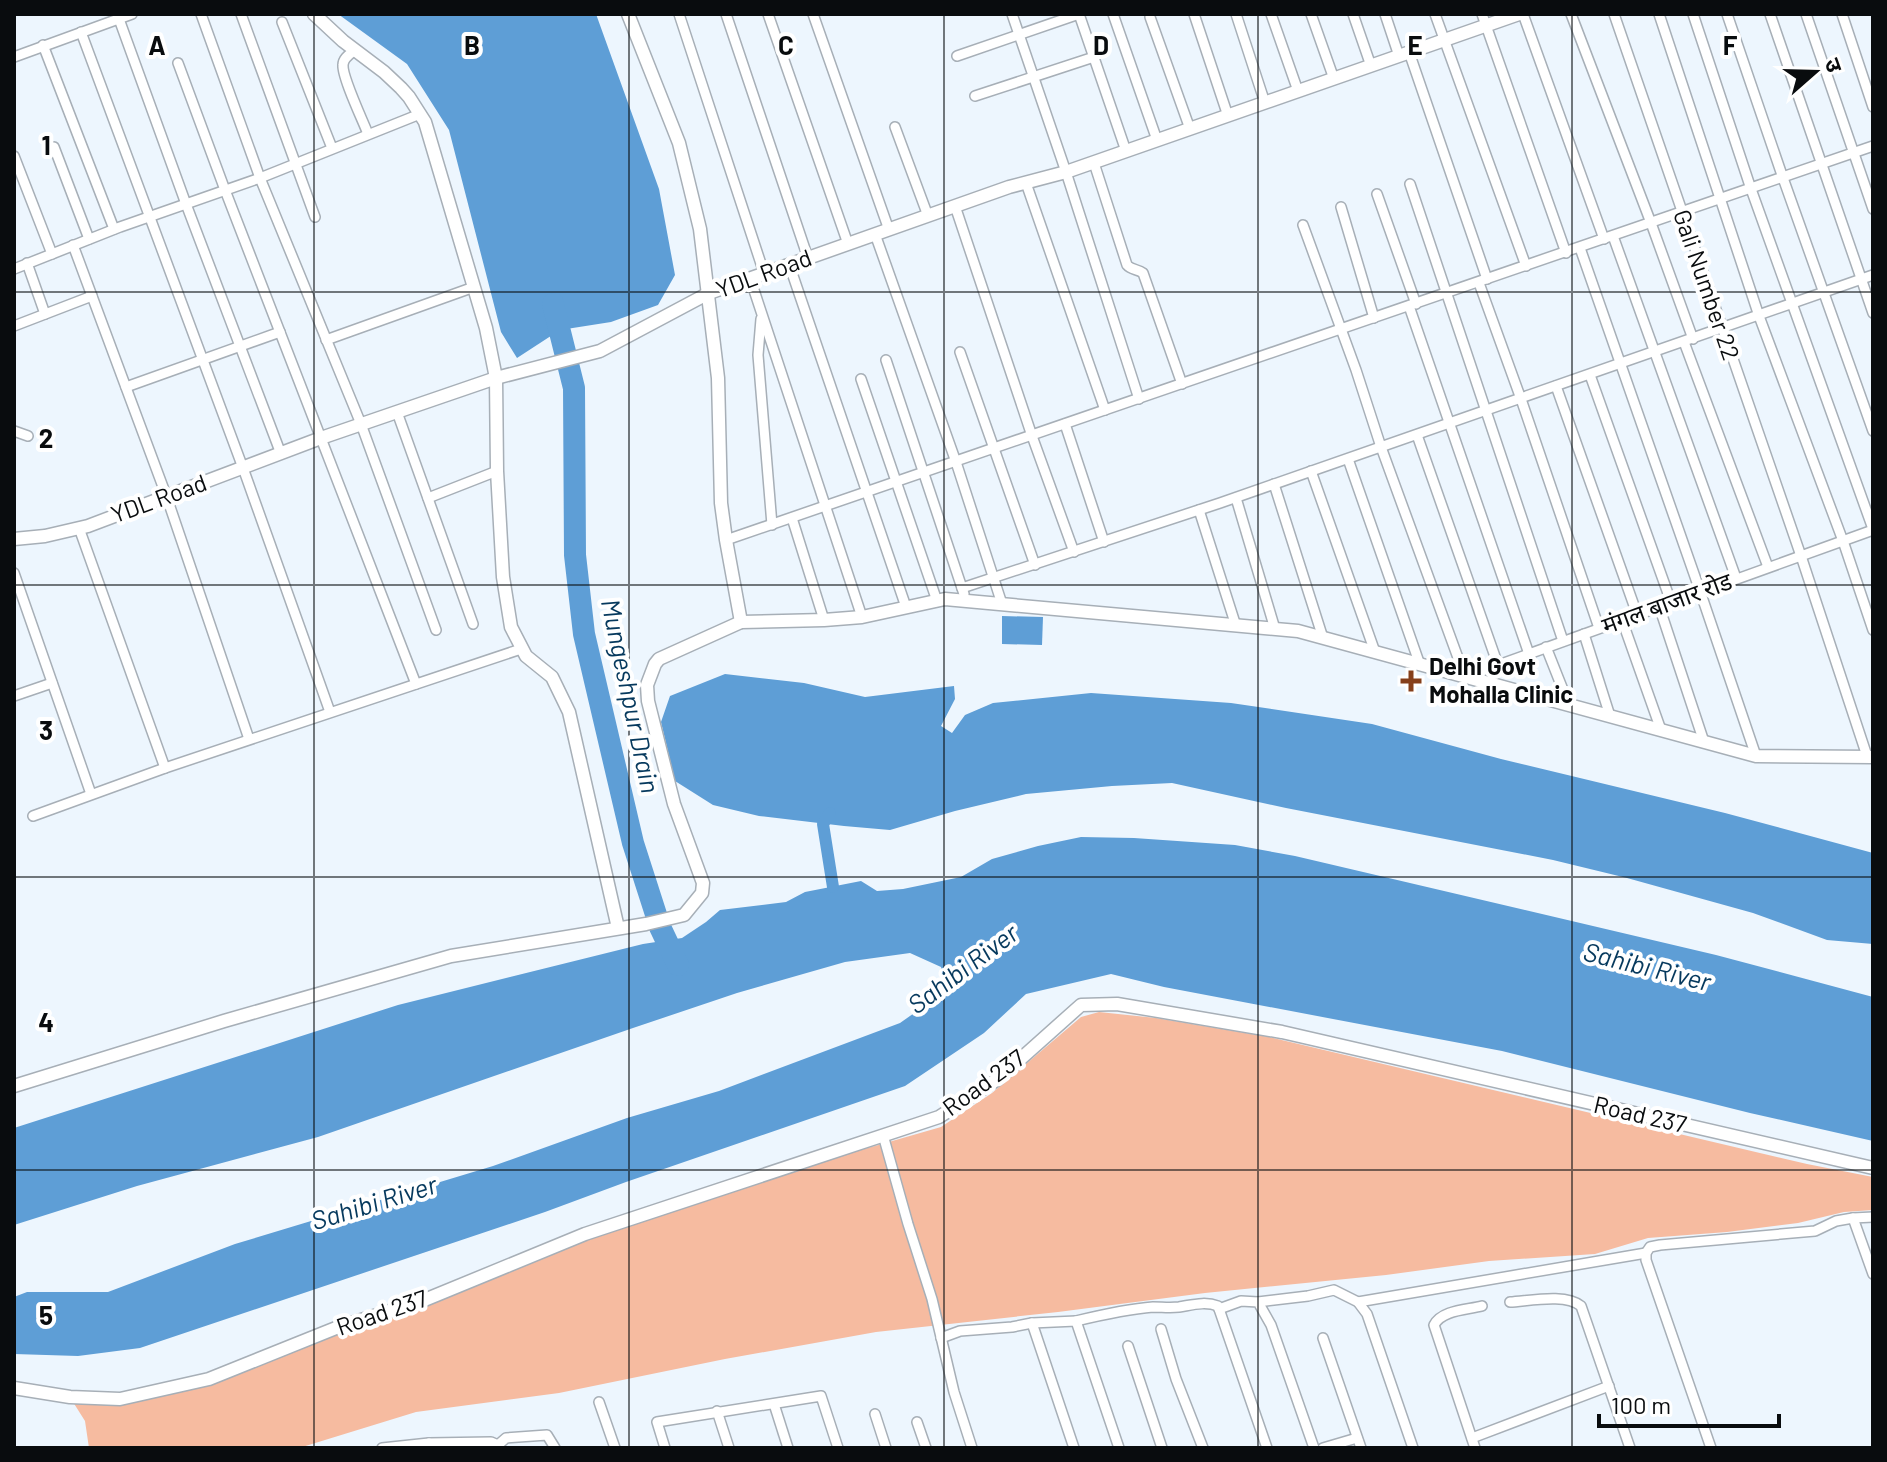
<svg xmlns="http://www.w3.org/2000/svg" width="1887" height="1462" viewBox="0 0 1887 1462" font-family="Barlow,'Noto Sans Devanagari',sans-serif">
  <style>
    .green { fill: #f6bba0 }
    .water { fill: #5e9ed6 }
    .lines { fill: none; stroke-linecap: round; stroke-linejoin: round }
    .canal { stroke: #5e9ed6; stroke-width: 12 }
    .river { stroke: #5e9ed6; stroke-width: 22 }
    .minor-casing { stroke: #a7afb7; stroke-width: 12 }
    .tertiary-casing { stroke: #a7afb7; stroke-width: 15 }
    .minor { stroke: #fff; stroke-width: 9 }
    .tertiary { stroke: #fff; stroke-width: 12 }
    .grid { fill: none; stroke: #090c0e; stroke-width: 2; stroke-opacity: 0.55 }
    .poi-dot { fill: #853f1b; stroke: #fff; stroke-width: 3 }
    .labels { text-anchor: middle; stroke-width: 8; stroke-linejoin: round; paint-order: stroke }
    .street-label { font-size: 24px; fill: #090c0e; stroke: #fff }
    .poi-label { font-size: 24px; font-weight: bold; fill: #090c0e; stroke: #fff; text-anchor: start }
    .water-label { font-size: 26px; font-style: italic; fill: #06395d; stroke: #fff }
    .grid-label { font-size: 26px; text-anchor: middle; font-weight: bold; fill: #090c0e; stroke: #fff; stroke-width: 8; stroke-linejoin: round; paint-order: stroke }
  </style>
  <rect width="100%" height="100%" fill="#edf6fe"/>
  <!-- green -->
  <polygon class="green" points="1099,1012 1156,1018 1269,1037 1807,1164 1873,1177 1873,1210 1844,1212 1798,1223 1727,1232 1648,1238 1595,1254 1489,1261 1386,1275 1205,1293 1058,1312 876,1332 725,1359 559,1393 416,1412 299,1448 89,1448 85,1421 73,1402 203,1383 591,1235 861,1150 941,1127 992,1093 1081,1017"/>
  <!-- water -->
  <g class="water">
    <polygon points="338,14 596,14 659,189 675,275 658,305 611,322 560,330 517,358 501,332 449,130 407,64"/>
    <polygon points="1002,616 1043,617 1042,645 1002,644"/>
    <polygon points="725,674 804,683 865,697 954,686 955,699 941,726 952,733 965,715 993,703 1091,693 1231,703 1372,724 1501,759 1725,813 1873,853 1873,944 1827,940 1753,913 1627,878 1553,860 1286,808 1172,783 1112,786 1026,794 955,811 890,830 844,826 759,816 713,805 675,781 661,722 670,696"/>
    <polygon points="1081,837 1134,838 1235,845 1295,856 1716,955 1873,997 1873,1141 1750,1113 1502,1051 1164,987 1111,974 1026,994 984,1033 905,1086 626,1182 545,1212 140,1348 78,1356 14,1354 14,1297 27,1292 108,1292 235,1244 493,1166 627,1118 719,1091 900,1023 947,990 941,967 910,953 845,962 737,993 633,1028 318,1137 137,1186 14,1225 14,1128 398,1005 643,944 682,938 706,922 720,910 786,902 805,892 861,881 877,891 903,889 961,877 992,859 1038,846"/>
  </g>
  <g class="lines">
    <!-- canal -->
    <polyline class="canal" points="830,813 823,824 833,887"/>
    <!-- river -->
    <polyline class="river" points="553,304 574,388 575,555 584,634 633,843 660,927 678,965"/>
    <!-- minor casing -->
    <g class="minor-casing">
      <g id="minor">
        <polyline points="201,14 260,178 361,424 436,630"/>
        <polyline points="241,14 315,217"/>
        <polyline points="679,14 764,273"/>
        <polyline points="726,14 808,258"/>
        <polyline points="768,14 848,244"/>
        <polyline points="813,14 889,230"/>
        <polyline points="1012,14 1066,172 1139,399"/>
        <polyline points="1079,14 1126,151"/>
        <polyline points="1113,14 1157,140"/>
        <polyline points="1194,14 1228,116"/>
        <polyline points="1236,14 1265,103"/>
        <polyline points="1271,14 1298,91"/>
        <polyline points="1311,14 1334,79"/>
        <polyline points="1353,14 1371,66"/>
        <polyline points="1385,14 1399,56"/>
        <polyline points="1435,14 1526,266"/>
        <polyline points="1482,14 1566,253"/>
        <polyline points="1523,14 1604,239"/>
        <polyline points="1571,14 1651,223 1693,339"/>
        <polyline points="1614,14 1801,556 1867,756"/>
        <polyline points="1659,14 1759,316 1843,541 1873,630"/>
        <polyline points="1693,14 1751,189 1873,529"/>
        <polyline points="1727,14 1783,178 1873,431"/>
        <polyline points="1770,14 1873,313"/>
        <polyline points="1806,14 1873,209"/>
        <polyline points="1842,14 1873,107"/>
        <polyline points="1150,17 1190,129"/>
        <polyline points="119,19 186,204 281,454"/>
        <polyline points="282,22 332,148"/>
        <polyline points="81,32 243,468 330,712"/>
        <polyline points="43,45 114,229"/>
        <path d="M355,50C350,54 343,58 343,65C342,77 363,121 368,134"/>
        <polyline points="1409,52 1487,279"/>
        <polyline points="957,56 1079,14"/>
        <polyline points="14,57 132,14"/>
        <polyline points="178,63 225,190 416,684"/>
        <polyline points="975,96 1094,57"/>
        <polyline points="895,127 928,216"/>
        <polyline points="54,147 89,239"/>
        <polyline points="14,156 52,254"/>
        <path d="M1094,163L1127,265C1131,270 1138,269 1143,273L1182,384"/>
        <polyline points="1026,183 1105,410"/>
        <polyline points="1410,184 1563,641"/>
        <polyline points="1377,194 1416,304"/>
        <polyline points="955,206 1032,436 1074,552"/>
        <polyline points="1341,207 1374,318"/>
        <polyline points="1303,225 1356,370 1381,447 1465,677 1873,530"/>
        <polyline points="875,234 956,462 1002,604"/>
        <polyline points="1613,236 1736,578"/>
        <polyline points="73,245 166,495 249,739"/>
        <polyline points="1580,248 1700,591 1756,756"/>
        <polyline points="27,263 45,314"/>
        <polyline points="789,264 906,607"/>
        <polyline points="14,269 120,227 260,178 420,114"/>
        <polyline points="750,278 862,617"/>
        <polyline points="1479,283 1521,399 1599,628"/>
        <polyline points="1409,306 1529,654"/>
        <polyline points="761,319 758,355 772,525"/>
        <polyline points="14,326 92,296"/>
        <polyline points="326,340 474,287"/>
        <polyline points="1684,342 1768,567"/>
        <polyline points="960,352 1035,565"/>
        <polyline points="886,360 964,594"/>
        <polyline points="1590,375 1671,602"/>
        <polyline points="861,379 937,601"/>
        <polyline points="1556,386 1637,614"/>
        <polyline points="126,387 280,332"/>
        <polyline points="397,412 473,624"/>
        <polyline points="1065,424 1104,542"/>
        <polyline points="14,431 28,436"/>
        <polyline points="1417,435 1498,665"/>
        <polyline points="1348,459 1420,665"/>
        <polyline points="1311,471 1375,652"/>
        <polyline points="1274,484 1323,638"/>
        <polyline points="428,498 497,471"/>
        <polyline points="1236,498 1275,629"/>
        <polyline points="1199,510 1236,626"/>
        <polyline points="792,518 824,620"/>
        <polyline points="79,528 165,768"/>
        <polyline points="726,540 1873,146"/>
        <polyline points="14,573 91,794"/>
        <polyline points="962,588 1220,503 1873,275"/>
        <polyline points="1659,606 1704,742"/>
        <polyline points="1622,620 1661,730"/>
        <polyline points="1584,634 1610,716"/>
        <polyline points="1546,647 1569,705"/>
        <polyline points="14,696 52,683"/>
        <polyline points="33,816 165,768 521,649"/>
        <polyline points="883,1135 908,1224 932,1299 954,1392 972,1448"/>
        <polyline points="1873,1217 1853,1218 1873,1274"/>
        <polyline points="1258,1302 1308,1296 1334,1290 1358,1302 1367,1314 1413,1448"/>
        <polyline points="1358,1302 1646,1253"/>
        <path d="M1510,1302C1529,1301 1566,1293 1581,1306L1630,1448"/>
        <polyline points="1219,1309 1241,1301 1258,1302 1271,1325 1314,1448"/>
        <path d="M1076,1321C1101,1315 1127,1309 1153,1307C1162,1307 1170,1308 1179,1307C1192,1305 1205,1301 1218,1306L1267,1448"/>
        <polyline points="1032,1323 1074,1448"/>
        <polyline points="1161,1329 1176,1379 1203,1448"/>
        <polyline points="941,1338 960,1331 1012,1327 1032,1323 1076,1321 1119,1448"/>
        <polyline points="1323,1338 1361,1448"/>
        <polyline points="1128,1346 1162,1448"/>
        <polyline points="599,1402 615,1448"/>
        <polyline points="774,1404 788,1448"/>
        <polyline points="717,1411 729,1448"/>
        <polyline points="875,1414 886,1448"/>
        <polyline points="917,1422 926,1448"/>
        <polyline points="1472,1438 1609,1386"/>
        <polyline points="498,1445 506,1438 547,1435 555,1448"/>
        <polyline points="382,1448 429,1443"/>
        <polyline points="431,1448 429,1443 491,1442 498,1445 500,1448"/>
        <polyline points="665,1448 657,1422 821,1396 838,1448"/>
        <polyline points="1323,1448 1357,1438"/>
        <path d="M1475,1448L1434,1325C1442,1310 1466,1310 1482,1306"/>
        <polyline points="1711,1448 1646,1260 1646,1253 1650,1247 1660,1245 1815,1231 1836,1221 1853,1218"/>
      </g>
    </g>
    <!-- tertiary casing -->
    <g class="tertiary-casing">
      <g id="tertiary">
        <polyline points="314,14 343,41 384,72 401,88 409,97 425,122 486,328 496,378 497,471 503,577 511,627 526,656 552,677 569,712 618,928"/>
        <polyline points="628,14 679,143 700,229 718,378 721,503 726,540 741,622"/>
        <polyline points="14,539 45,536 88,526 321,438 496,378 600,351 709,293 1009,187 1066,172 1519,14"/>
        <polyline points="14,1086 224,1021 451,956 646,924 684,915 702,893 703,883 674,804 648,701 647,685 655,664 659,659 741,622 824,620 862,617 945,599 1298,631 1756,756 1873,757"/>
        <polyline points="14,1388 70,1397 120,1399 209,1379 336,1328 422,1301 585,1234 939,1117 998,1079 1081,1005 1117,1004 1282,1032 1873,1168"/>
      </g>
    </g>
    <!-- minor -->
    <use href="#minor" class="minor"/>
    <!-- tertiary -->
    <use href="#tertiary" class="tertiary"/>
  </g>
  <!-- grid -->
  <path class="grid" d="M314,14V1448M629,14V1448M944,14V1448M1258,14V1448M1572,14V1448M14,292H1873M14,585H1873M14,877H1873M14,1170H1873"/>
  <!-- markers -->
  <path class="poi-dot" d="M1407 669h8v8h8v8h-8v8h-8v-8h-8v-8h8z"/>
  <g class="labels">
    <!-- street labels -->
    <g class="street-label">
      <text transform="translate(764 274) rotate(-20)" y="8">YDL Road</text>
      <text transform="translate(1706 285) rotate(71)" y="8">Gali Number 22</text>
      <text transform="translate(159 499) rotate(-20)" y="8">YDL Road</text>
      <text transform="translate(1667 604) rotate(-20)" y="8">मंगल बाजार रोड</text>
      <text transform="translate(984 1083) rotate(-36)" y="8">Road 237</text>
      <text transform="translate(1640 1115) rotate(13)" y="8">Road 237</text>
      <text transform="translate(382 1313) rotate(-19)" y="8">Road 237</text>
    </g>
    <!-- poi labels -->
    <g class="poi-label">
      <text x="1429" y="675">Delhi Govt<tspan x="1429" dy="28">Mohalla Clinic</tspan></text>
    </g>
    <!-- water labels -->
    <g class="water-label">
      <text transform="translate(630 696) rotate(78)" y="9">Mungeshpur Drain</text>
      <text transform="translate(1647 967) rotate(14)" y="9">Sahibi River</text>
      <text transform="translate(963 969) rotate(-37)" y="9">Sahibi River</text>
      <text transform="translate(374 1203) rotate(-17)" y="9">Sahibi River</text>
    </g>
  </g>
  <g class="grid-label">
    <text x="157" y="55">A</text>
    <text x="472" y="55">B</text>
    <text x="786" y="55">C</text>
    <text x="1101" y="55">D</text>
    <text x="1415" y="55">E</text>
    <text x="1730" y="55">F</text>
    <text x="46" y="155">1</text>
    <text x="46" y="448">2</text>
    <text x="46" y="740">3</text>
    <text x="46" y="1032">4</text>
    <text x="46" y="1325">5</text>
  </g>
  <!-- border -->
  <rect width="1887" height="1462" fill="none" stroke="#090c0e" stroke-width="32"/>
  <!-- north arrow -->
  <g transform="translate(1815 72) rotate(70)" stroke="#ffffff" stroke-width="6" paint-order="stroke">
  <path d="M0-6L14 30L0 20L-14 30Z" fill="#090c0e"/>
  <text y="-12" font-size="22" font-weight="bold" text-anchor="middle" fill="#090c0e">उ</text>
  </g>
  <!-- scale -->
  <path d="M1599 1414v12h180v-12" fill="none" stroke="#090c0e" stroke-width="4"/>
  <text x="1611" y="1414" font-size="24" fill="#090c0e" stroke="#ffffff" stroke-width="6" paint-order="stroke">100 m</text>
</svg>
